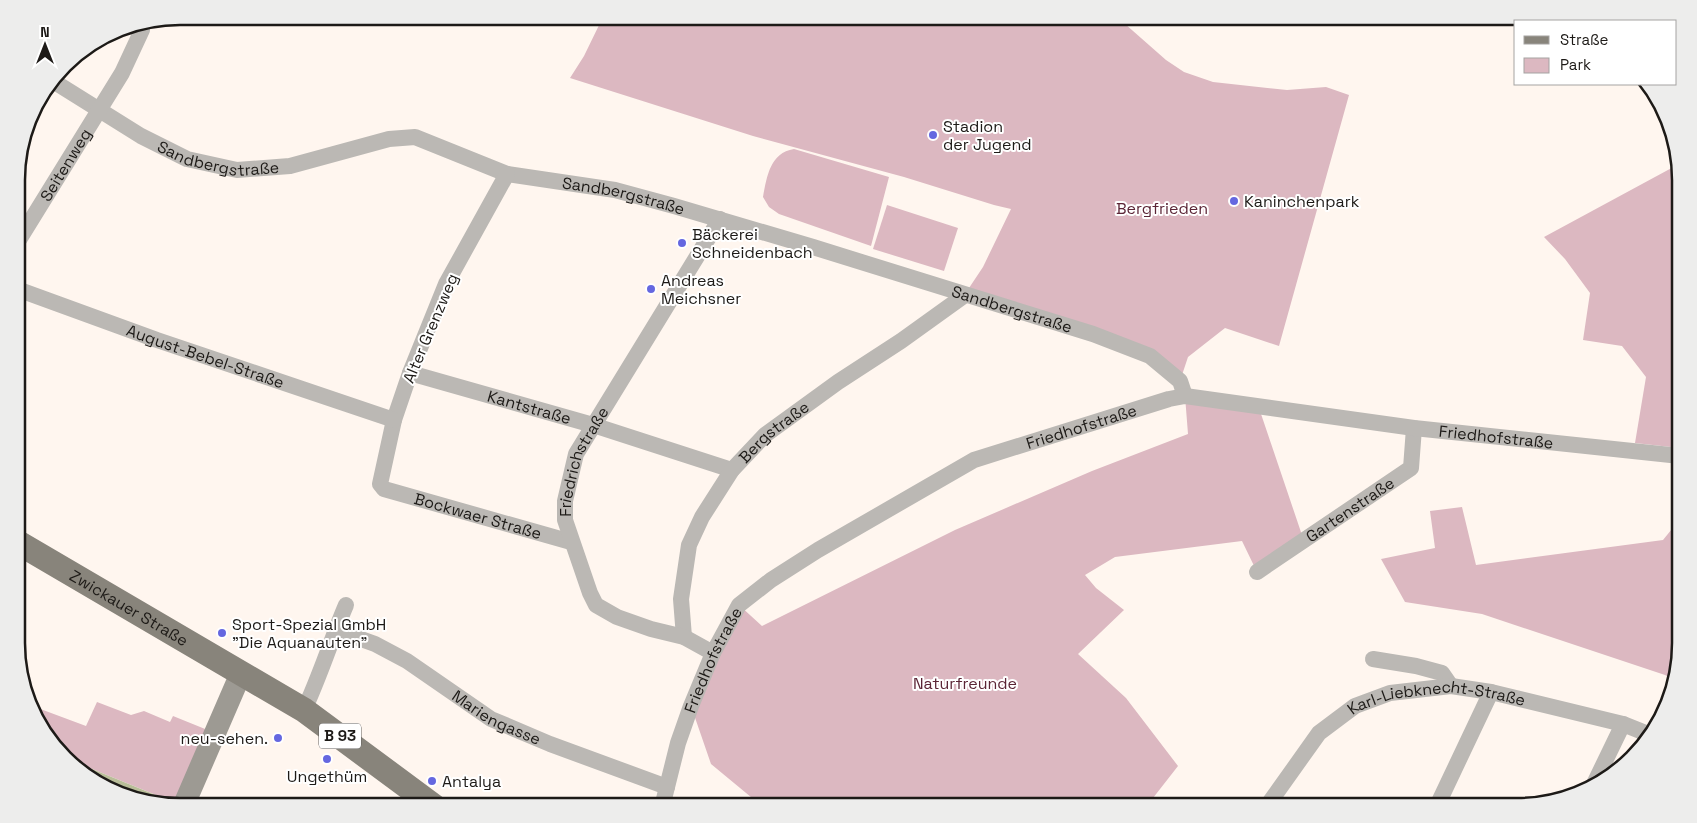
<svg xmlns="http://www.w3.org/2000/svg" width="1697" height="823" viewBox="0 0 1697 823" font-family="'Space Grotesk',sans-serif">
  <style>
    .green { fill: #dcb8c1 }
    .water { fill: #b9be99 }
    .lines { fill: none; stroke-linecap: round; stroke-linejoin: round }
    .street { stroke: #bbb8b4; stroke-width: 16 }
    .secondary { stroke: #9d9a93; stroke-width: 22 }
    .primary { stroke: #88847b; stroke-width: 25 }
    .poi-dot { fill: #6567e0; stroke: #fff; stroke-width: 2 }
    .labels { text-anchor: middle; stroke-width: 4; stroke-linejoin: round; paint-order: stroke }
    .shield { fill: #fff; stroke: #615f5d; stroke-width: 1 }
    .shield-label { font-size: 15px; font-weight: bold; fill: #1d1a17 }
    .poi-label { font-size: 16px; fill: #1d1a17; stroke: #fff; text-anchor: start }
    .street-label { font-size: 16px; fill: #1d1a17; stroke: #fff }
    .park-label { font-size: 16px; fill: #5b2536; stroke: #fff }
    .rim { fill: none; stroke: #1d1a17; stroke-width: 2.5 }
  </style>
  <rect width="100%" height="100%" fill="#fff6ef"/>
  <!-- green -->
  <g class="green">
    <polygon points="609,16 1116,16 1166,60 1184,72 1213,82 1287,90 1326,87 1349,95 1279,346 1225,328 1188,357 1180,381 1150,356 965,294 983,267 1011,209 994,205 904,177 753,136 570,78 584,56 602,19"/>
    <path d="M794,149L889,177L871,246L779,214L769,207L763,197C767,176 770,153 794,149Z"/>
    <polygon points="1679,164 1680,448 1635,443 1646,377 1622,346 1583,340 1590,293 1565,259 1544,237"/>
    <polygon points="887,205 958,228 944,271 873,249"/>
    <polygon points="1185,396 1259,408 1304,541 1257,572 1242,541 1115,557 1085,575 1096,588 1124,610 1078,654 1126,698 1178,766 1146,807 763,807 711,764 691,706 739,605 762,626 955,530 1092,471 1188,434"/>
    <polygon points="1462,507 1476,565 1663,540 1680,519 1681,644 1673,679 1665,675 1482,614 1405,602 1381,559 1435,548 1430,511"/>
    <polygon points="97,702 131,715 144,711 170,722 173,716 215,733 183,806 70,760 50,743 35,707 86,726"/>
  </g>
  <!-- water -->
  <polygon class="water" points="70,760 185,807 108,790"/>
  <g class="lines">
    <!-- street -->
    <g class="street">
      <path id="s1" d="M53,81L141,136L187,159L237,170L290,166L389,139L415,137L507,174L615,190L674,206L813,247L1093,334L1150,356L1180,381L1185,396"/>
      <path id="s2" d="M507,174L446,284L410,373L394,420L380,484L384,489L571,542"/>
      <path id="s3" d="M17,243L122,73L142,30V24"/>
      <path id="s4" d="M17,289L157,340L394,420"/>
      <path id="s5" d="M410,373L593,425L732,470"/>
      <path id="s6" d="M1257,572L1411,468L1414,428"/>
      <path id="s7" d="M336,630L375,644L407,661L491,719L550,744L667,787"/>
      <path id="s8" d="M684,637L681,599L689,545L702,517L732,470L765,435L838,382L901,341L965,295"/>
      <path id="s9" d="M713,653L684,637L651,629L617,617L596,605L590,593L565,520V501L576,454L720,219"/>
      <polyline points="1373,659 1416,666 1442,673 1451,686"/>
      <path d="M304,710C320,676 331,640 346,605"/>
      <polyline points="1594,784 1623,724"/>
      <path id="s10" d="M1267,806L1319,733L1355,706L1390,693L1451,686L1491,692L1623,724L1648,734"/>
      <polyline points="1437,806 1491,692"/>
      <path id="s11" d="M662,807L678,743L691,706L713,653L739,605L771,580L818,550L974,460L1169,399L1185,396L1414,428L1680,456"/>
    </g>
    <!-- secondary -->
    <polyline class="secondary" points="183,807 241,673"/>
    <!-- primary -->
    <path class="primary" id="s12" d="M17,542L304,710L435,807"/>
  </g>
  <!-- markers -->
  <g class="poi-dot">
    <circle cx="933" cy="135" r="5"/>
    <circle cx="1234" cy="201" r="5"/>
    <circle cx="682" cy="243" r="5"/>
    <circle cx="651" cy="289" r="5"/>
    <circle cx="222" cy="633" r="5"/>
    <circle cx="278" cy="738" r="5"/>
    <circle cx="327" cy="759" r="5"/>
    <circle cx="432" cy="781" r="5"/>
  </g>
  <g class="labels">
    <!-- shield labels -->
    <rect class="shield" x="319" y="723.5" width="42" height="25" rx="4"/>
    <g class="shield-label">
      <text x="340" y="741">B 93</text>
    </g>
    <!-- poi labels -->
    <g class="poi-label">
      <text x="943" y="132">Stadion<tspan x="943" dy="18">der Jugend</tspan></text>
      <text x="1244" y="207">Kaninchenpark</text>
      <text x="692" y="240">Bäckerei<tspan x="692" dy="18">Schneidenbach</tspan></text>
      <text x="661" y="286">Andreas<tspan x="661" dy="18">Meichsner</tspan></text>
      <text x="232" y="630">Sport-Spezial GmbH<tspan x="232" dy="18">"Die Aquanauten"</tspan></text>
      <text x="268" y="744" text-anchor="end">neu-sehen.</text>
      <text x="327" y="782" text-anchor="middle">Ungethüm</text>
      <text x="442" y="787">Antalya</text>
    </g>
    <!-- street labels -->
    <g class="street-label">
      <text dy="6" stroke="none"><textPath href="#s1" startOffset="186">Sandbergstraße</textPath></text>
      <text dy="6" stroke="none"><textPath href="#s3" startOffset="92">Seitenweg</textPath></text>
      <text dy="6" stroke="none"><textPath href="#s1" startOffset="606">Sandbergstraße</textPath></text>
      <text dy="6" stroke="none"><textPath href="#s1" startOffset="1011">Sandbergstraße</textPath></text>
      <text transform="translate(430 328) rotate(-67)" y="6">Alter Grenzweg</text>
      <text dy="6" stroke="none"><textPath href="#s4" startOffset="200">August-Bebel-Straße</textPath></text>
      <text dy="6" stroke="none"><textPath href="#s5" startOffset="124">Kantstraße</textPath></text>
      <text dy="6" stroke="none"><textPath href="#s11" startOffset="606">Friedhofstraße</textPath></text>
      <text dy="6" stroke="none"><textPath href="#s8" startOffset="236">Bergstraße</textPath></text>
      <text dy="6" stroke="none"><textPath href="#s11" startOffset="1028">Friedhofstraße</textPath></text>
      <text dy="6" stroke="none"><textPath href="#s9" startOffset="280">Friedrichstraße</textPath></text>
      <text dy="6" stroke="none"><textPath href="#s6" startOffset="112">Gartenstraße</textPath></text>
      <text dy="6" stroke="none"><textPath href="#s2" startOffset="441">Bockwaer Straße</textPath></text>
      <text dy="6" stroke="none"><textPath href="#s12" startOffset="130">Zwickauer Straße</textPath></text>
      <text dy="6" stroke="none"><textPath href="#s11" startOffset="156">Friedhofstraße</textPath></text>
      <text dy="6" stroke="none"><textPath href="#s10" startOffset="218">Karl-Liebknecht-Straße</textPath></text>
      <text dy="6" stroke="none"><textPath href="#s7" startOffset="184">Mariengasse</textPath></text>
    </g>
    <!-- park labels -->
    <g class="park-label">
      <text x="1162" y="214">Bergfrieden</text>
      <text x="965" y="689">Naturfreunde</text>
    </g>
  </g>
  <!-- crop -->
  <path d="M0 0H1697V823H0ZM180 25H1517A155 155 0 0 1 1672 180V643A155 155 0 0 1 1517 798H180A155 155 0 0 1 25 643V180A155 155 0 0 1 180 25Z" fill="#ededec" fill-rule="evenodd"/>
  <path class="rim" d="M180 25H1517A155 155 0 0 1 1672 180V643A155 155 0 0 1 1517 798H180A155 155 0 0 1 25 643V180A155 155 0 0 1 180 25Z"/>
  <!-- legend -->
  <rect x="1514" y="20" width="162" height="65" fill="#ffffff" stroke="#a5a3a2"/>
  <rect x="1524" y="36" width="25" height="8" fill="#88847b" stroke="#a5a3a2"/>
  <text x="1560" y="45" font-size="15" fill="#1d1a17">Straße</text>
  <rect x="1524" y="58" width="25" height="15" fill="#dcb8c1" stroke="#a5a3a2"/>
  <text x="1560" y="70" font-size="15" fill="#1d1a17">Park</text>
  <!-- north arrow -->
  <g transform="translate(45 45)" stroke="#ffffff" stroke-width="4" paint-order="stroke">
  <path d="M0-4L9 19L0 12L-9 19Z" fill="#1d1a17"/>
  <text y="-8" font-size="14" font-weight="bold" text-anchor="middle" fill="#1d1a17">N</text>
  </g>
</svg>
